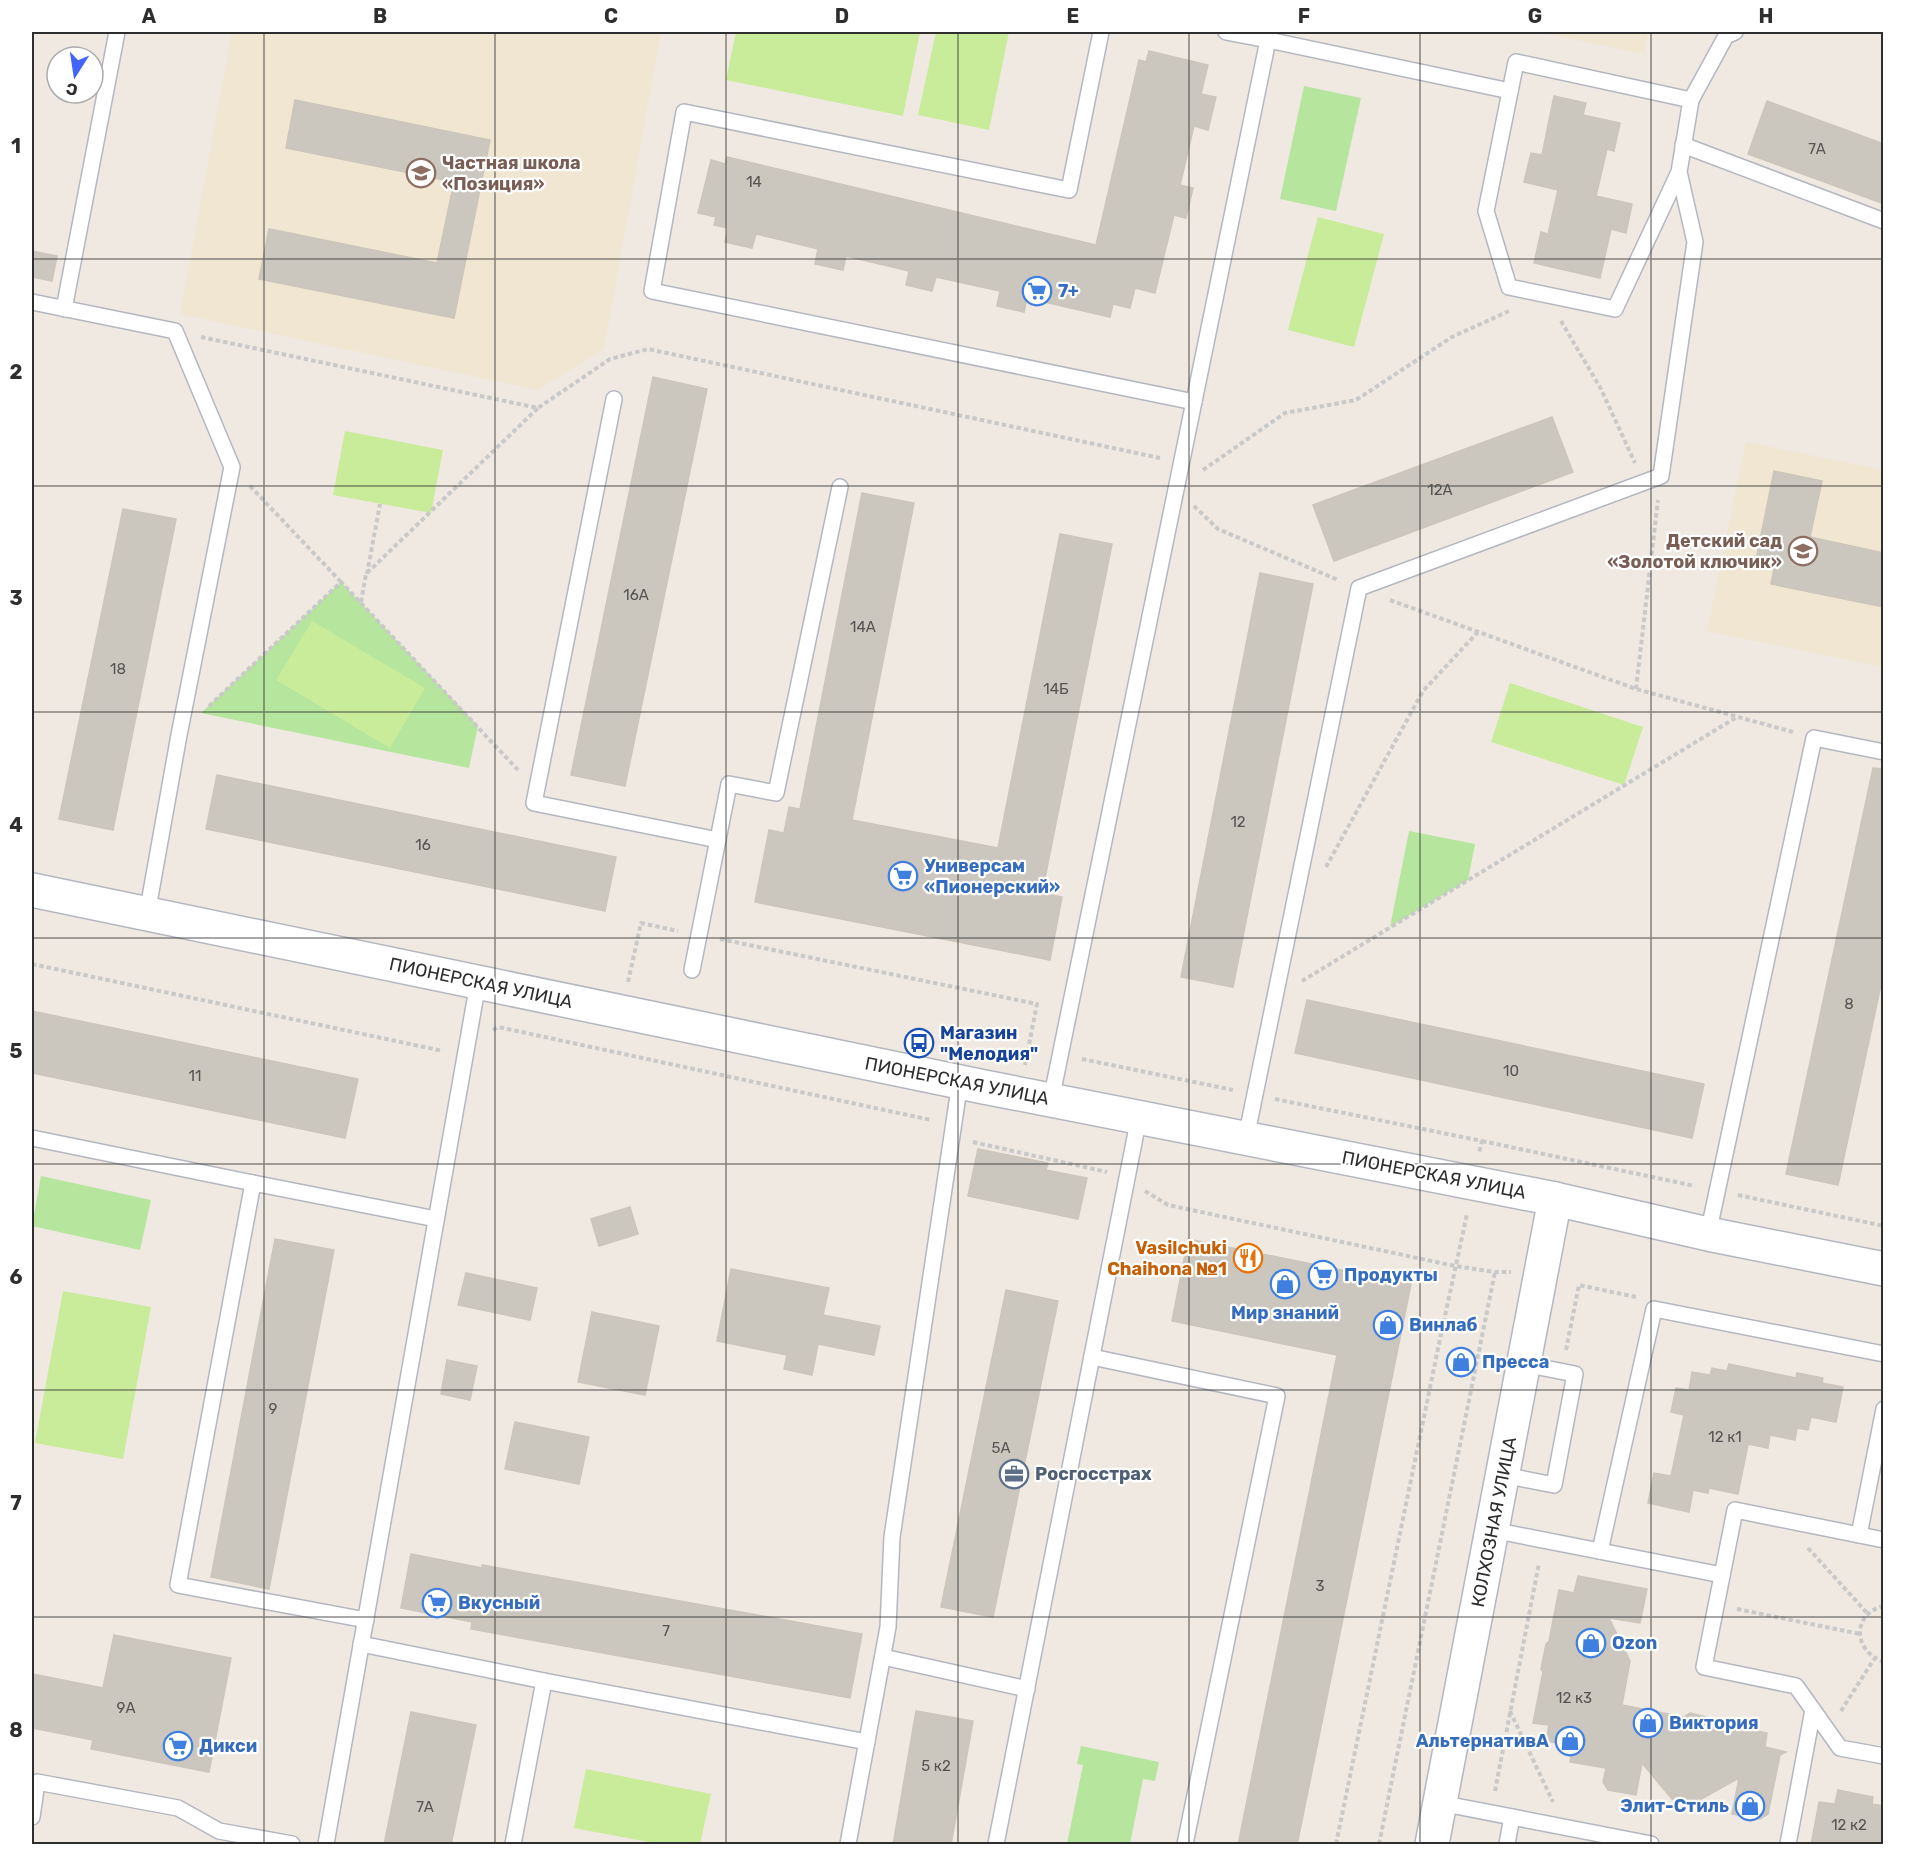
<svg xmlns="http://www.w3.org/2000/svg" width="1915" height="1876" viewBox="0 0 1915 1876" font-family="Rubik,sans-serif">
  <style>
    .education { fill: #f0e6d1 }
    .green { fill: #b6e59e }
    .pitch { fill: #c9ec9a }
    .building { fill: #cbc7bf; stroke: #cbc5ba; stroke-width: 1.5 }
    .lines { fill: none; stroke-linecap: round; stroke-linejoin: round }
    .service-casing { stroke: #b4b7c1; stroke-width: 18 }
    .tertiary-casing { stroke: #b4b7c1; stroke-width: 36 }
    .path { stroke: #c9c9c9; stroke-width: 4; stroke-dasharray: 4.5 3; stroke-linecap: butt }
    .service { stroke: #fff; stroke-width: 15 }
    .tertiary { stroke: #fff; stroke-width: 33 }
    .grid { fill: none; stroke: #2e2e2e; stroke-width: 1.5; stroke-opacity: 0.55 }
    .labels { text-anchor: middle; stroke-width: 4.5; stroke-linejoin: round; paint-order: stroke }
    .number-label { font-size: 15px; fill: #555452 }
    .education-label { font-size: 18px; font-weight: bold; fill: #785e54; stroke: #fff; text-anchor: start }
    .shop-label { font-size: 18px; font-weight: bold; fill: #366cbe; stroke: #fff; text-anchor: start }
    .street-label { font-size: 18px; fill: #2e2e2e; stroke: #fff }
    .transit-label { font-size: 18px; font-weight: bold; fill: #164399; stroke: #fff; text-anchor: start }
    .food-label { font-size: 18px; font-weight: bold; fill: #c56008; stroke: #fff; text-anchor: end }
    .service-label { font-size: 18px; font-weight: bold; fill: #4e5e75; stroke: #fff; text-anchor: start }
    .neatline { fill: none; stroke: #2e2e2e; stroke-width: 2 }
    .grid-label { font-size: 20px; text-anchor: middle; font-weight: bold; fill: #2e2e2e }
  </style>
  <rect width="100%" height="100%" fill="#efe9e1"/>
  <!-- education -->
  <g class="education">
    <polygon points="232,32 661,32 604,349 538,390 180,314"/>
    <polygon points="1538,32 1648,32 1644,54"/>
    <polygon points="1746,442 1883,470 1883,667 1707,631"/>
  </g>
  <!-- green -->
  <g class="green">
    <polygon points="1304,86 1361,98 1336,211 1280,199"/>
    <polygon points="341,582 478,726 469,768 201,713"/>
    <polygon points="1409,831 1475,844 1468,880 1390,927"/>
    <polygon points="41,1176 151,1200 140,1250 32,1226"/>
    <polygon points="1081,1746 1159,1762 1155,1781 1143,1779 1130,1844 1067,1844 1083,1765 1077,1764"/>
  </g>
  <!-- pitch -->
  <g class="pitch">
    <polygon points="736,32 920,32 903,116 726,80"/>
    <polygon points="936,32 1009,32 989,130 918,115"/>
    <polygon points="1318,217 1384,234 1354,347 1288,330"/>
    <polygon points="345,431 443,450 431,513 333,495"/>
    <polygon points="312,621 425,688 390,748 276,680"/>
    <polygon points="1510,683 1643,727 1624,785 1491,742"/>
    <polygon points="63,1291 151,1307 123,1459 35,1443"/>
    <polygon points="586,1769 711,1794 700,1844 659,1844 574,1828"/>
  </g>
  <!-- building -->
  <g class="building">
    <polygon points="1149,51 1208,65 1201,94 1216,97 1208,130 1194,126 1180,185 1193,188 1186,218 1174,215 1155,293 1135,288 1130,308 1113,304 1110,317 1027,298 1024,312 997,306 1000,291 936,277 932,291 906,285 909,271 846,256 843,270 815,264 818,249 769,237 756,234 752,248 725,242 728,228 714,225 716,217 698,213 711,160 725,164 727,157 1096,245 1139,60 1146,62"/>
    <polygon points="1554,96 1586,103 1583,115 1620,123 1614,151 1607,149 1596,196 1632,204 1626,233 1611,229 1600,278 1534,263 1541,232 1548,234 1558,190 1524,182 1531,153 1542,155"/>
    <polygon points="295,100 490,140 454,318 259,279 269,229 437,263 454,182 286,148"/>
    <polygon points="1767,101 1884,144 1884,204 1748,154"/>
    <polygon points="32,251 57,256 52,281 32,277"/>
    <polygon points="653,377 707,389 625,786 571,775"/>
    <polygon points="1552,417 1573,472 1334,561 1313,505"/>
    <polygon points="1774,471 1822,481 1810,537 1884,553 1884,607 1771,584 1775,564 1756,560"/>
    <polygon points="862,493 914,503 852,820 998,848 1060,534 1112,544 1042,893 1062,897 1050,960 755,902 769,830 784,833 789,807 800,809"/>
    <polygon points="123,509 176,519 113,830 59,819"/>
    <polygon points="1260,573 1313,584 1233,987 1181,977"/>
    <polygon points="1873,768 1884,769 1884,971 1838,1185 1786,1174"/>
    <polygon points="217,775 616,857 605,911 206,829"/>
    <polygon points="1307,1000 1704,1084 1692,1138 1295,1053"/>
    <polygon points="32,1011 358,1079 345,1138 32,1073"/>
    <polygon points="978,1149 1048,1163 1046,1170 1087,1178 1078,1219 968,1196"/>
    <polygon points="630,1207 638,1234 599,1246 591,1219"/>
    <polygon points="275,1239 334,1250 269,1589 211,1577"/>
    <polygon points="1188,1239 1411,1284 1297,1845 1238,1845 1337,1355 1172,1321"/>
    <polygon points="731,1269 829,1288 823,1315 880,1326 874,1355 818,1344 812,1375 784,1369 787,1355 717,1341"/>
    <polygon points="466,1273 537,1288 530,1320 458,1305"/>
    <polygon points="1006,1290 1058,1301 993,1617 941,1607"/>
    <polygon points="592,1312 659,1326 645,1395 578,1382"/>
    <polygon points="447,1360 477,1366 470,1400 441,1394"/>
    <polygon points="1729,1364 1796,1378 1797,1373 1823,1378 1822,1383 1843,1387 1836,1422 1811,1417 1808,1430 1797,1428 1795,1440 1770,1435 1768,1448 1748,1444 1738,1494 1709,1488 1708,1493 1693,1490 1689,1512 1648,1503 1654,1473 1671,1476 1684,1415 1671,1412 1676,1388 1689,1390 1692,1372 1710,1375 1712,1368 1727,1371"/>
    <polygon points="515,1422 589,1437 579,1484 505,1469"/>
    <polygon points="411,1554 482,1568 482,1565 862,1634 850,1698 471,1629 472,1622 401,1608"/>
    <polygon points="1578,1576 1647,1589 1640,1623 1609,1618 1630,1661 1622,1705 1684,1717 1690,1713 1711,1718 1714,1722 1767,1733 1765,1747 1786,1752 1780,1755 1768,1814 1760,1819 1732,1814 1739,1778 1694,1803 1672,1799 1642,1763 1636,1795 1608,1790 1603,1782 1606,1768 1570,1762 1573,1746 1546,1741 1549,1725 1533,1723 1543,1672 1541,1669 1546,1644 1549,1641 1559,1590 1574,1593"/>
    <polygon points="114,1635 231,1658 209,1772 91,1749 93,1740 32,1728 32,1674 103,1688"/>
    <polygon points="916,1711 973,1721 951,1845 893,1845"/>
    <polygon points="411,1712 476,1725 451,1845 384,1845"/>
    <polygon points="1838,1790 1873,1797 1872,1804 1884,1806 1884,1845 1811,1845 1819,1802 1835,1804"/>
  </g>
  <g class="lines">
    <!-- service casing -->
    <g class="service-casing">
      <g id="service">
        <polyline points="1101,32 1069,190 684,112 652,291 1194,402"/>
        <polyline points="1268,40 1510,91"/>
        <polyline points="1691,100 1726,36 1735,32"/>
        <polyline points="1683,145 1884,221"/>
        <polyline points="32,302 175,331 232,467 179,735 147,914"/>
        <polyline points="64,309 117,32"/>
        <polyline points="614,399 534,803 718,840"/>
        <polyline points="692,970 729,784 776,793 840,487"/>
        <polyline points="1051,1100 1268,40 1226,32"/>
        <polyline points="32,1138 253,1183"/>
        <polyline points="1246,1138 1359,588 1661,476 1695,242 1679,172 1691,100 1516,62 1486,211 1509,287 1615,309 1679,172"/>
        <polyline points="1708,1234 1814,738 1884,752"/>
        <polyline points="1092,1357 1277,1396 1185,1844"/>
        <polyline points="1503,1475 1554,1485 1575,1374 1524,1364"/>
        <polyline points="1492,1530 1722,1575"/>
        <polyline points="1859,1535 1884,1409"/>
        <polyline points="1884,1540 1735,1510 1704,1667 1796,1686 1840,1748 1884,1756"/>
        <polyline points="1600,1551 1654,1309 1884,1354"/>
        <polyline points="366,1620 178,1585 253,1183 436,1219"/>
        <polyline points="361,1644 544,1681 513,1844"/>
        <polyline points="883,1657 1027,1689"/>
        <polyline points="544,1681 867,1742"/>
        <polyline points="1440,1803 1651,1844"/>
        <polyline points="32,1817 37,1782 178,1808 219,1831 292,1844"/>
        <polyline points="326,1844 478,983"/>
        <polyline points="848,1844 888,1627 892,1537 960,1082"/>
        <polyline points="996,1844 1139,1117"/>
        <polyline points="1507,1844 1512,1817"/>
        <polyline points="1788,1844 1813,1710"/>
      </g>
    </g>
    <!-- tertiary casing -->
    <g class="tertiary-casing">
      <g id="tertiary">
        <polyline points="32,890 984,1087 1555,1199 1708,1234 1884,1269"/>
        <polyline points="1432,1844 1555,1199"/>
      </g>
    </g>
    <!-- path -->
    <g class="path">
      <polyline points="1561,321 1601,389 1635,463"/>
      <polyline points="201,337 538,408 610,359 648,349 1160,458"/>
      <polyline points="1203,470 1285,413 1356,400 1452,337 1509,311"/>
      <polyline points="250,486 341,582"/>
      <polyline points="1194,506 1218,529 1338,580"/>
      <polyline points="367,574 380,504"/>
      <polyline points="1390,600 1636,689 1793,732"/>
      <polyline points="361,602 366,574 538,408"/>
      <polyline points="1636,689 1658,500"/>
      <polyline points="209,706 341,582 518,770"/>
      <polyline points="1326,867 1423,691 1478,632"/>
      <polyline points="720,939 1037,1004 1025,1065"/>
      <polyline points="32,964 443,1051"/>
      <polyline points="1302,981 1737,717"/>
      <polyline points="628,982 641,923 678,931"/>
      <polyline points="493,1030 498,1027 931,1120"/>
      <polyline points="1029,1048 1039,1050"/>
      <polyline points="1082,1059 1233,1090"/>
      <polyline points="1275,1099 1482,1141 1479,1153"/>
      <polyline points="1482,1141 1695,1186"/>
      <polyline points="973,1142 1107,1172"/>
      <polyline points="1145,1191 1168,1205 1455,1266 1495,1272 1511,1272"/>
      <polyline points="1738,1195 1884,1226"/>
      <polyline points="1566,1350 1579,1285 1636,1297"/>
      <polyline points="1808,1548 1868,1614"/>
      <path d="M1884,1606C1852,1613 1852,1651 1884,1662"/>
      <polyline points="1737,1609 1860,1634"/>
      <polyline points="1510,1711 1553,1802"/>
      <polyline points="1841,1711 1874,1659"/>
      <polyline points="1495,1791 1539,1563"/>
      <polyline points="1336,1844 1440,1339 1467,1214"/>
      <polyline points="1379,1844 1495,1272"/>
    </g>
    <!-- service -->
    <use href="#service" class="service"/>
    <!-- tertiary -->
    <use href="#tertiary" class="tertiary"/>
  </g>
  <!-- grid -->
  <path class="grid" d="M264,32V1844M495,32V1844M726,32V1844M958,32V1844M1189,32V1844M1420,32V1844M1651,32V1844M32,259H1884M32,486H1884M32,712H1884M32,938H1884M32,1164H1884M32,1390H1884M32,1617H1884"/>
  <!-- icons -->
  <defs>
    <g id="school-ring" transform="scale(1.5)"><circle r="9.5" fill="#fff" stroke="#8d6e63" stroke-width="1.5"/><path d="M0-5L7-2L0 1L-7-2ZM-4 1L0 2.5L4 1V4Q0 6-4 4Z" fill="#8d6e63"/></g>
    <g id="supermarket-ring" transform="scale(1.5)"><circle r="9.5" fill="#fff" stroke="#3f7fe0" stroke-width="1.5"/><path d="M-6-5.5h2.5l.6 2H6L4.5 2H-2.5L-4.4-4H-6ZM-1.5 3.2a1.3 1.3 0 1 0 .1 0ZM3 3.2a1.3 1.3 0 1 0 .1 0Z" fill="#3f7fe0"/></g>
    <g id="bus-ring" transform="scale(1.5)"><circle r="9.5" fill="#fff" stroke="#1a4fb4" stroke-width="1.5"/><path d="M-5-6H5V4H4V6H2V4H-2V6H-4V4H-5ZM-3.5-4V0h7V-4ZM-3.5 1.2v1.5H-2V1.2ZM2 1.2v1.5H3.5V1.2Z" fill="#1a4fb4"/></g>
    <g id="restaurant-ring" transform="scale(1.5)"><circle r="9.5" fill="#fff" stroke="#e8710a" stroke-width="1.5"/><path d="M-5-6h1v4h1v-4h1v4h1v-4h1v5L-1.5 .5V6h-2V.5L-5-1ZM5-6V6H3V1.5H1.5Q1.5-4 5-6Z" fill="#e8710a"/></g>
    <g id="shop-ring" transform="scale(1.5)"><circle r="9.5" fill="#fff" stroke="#3f7fe0" stroke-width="1.5"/><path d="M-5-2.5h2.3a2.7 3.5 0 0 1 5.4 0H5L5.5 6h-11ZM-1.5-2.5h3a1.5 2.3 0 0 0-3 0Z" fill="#3f7fe0"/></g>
    <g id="office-ring" transform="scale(1.5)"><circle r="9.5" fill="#fff" stroke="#5c6f8a" stroke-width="1.5"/><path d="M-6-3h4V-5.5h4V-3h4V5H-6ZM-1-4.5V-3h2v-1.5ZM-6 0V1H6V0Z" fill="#5c6f8a"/></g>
  </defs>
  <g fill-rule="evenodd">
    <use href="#school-ring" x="421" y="173"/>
    <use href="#supermarket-ring" x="1037" y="291"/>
    <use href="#school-ring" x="1803" y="551"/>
    <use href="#supermarket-ring" x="903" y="876"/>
    <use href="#bus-ring" x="919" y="1043"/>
    <use href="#restaurant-ring" x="1248" y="1258"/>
    <use href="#supermarket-ring" x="1323" y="1275"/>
    <use href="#shop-ring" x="1285" y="1284"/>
    <use href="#shop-ring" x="1388" y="1325"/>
    <use href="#shop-ring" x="1461" y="1362"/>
    <use href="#office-ring" x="1014" y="1474"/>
    <use href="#supermarket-ring" x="437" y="1603"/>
    <use href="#shop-ring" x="1591" y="1643"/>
    <use href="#shop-ring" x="1648" y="1723"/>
    <use href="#shop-ring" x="1570" y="1741"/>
    <use href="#supermarket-ring" x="178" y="1746"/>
    <use href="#shop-ring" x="1750" y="1806"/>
  </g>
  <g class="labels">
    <!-- number labels -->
    <g class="number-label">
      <text x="1817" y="154">7А</text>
      <text x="754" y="187">14</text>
      <text x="1440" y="495">12А</text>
      <text x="636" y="600">16А</text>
      <text x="863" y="632">14А</text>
      <text x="118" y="674">18</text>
      <text x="1056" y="694">14Б</text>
      <text x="1238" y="827">12</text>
      <text x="423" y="850">16</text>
      <text x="1849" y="1009">8</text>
      <text x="1511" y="1076">10</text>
      <text x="195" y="1081">11</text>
      <text x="273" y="1414">9</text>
      <text x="1725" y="1442">12 к1</text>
      <text x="1001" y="1453">5А</text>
      <text x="1320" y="1591">3</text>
      <text x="666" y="1636">7</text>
      <text x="1574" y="1703">12 к3</text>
      <text x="126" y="1713">9А</text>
      <text x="936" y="1771">5 к2</text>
      <text x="425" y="1812">7А</text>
      <text x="1849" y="1830">12 к2</text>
    </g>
    <!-- education labels -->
    <g class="education-label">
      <text x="442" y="169">Частная школа<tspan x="442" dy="21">«Позиция»</tspan></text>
      <text x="1782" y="547" text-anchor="end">Детский сад<tspan x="1782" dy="21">«Золотой ключик»</tspan></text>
    </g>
    <!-- shop labels -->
    <g class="shop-label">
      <text x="1058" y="297">7+</text>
      <text x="924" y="872">Универсам<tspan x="924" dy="21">«Пионерский»</tspan></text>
      <text x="1344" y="1281">Продукты</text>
      <text x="1285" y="1319" text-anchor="middle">Мир знаний</text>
      <text x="1409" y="1331">Винлаб</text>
      <text x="1482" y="1368">Пресса</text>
      <text x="458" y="1609">Вкусный</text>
      <text x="1612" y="1649">Ozon</text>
      <text x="1669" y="1729">Виктория</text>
      <text x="1549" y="1747" text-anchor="end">АльтернативА</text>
      <text x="199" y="1752">Дикси</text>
      <text x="1729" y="1812" text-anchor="end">Элит-Cтиль</text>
    </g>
    <!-- street labels -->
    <g class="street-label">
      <text transform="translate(481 983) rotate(12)" y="6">ПИОНЕРСКАЯ УЛИЦА</text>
      <text transform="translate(957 1081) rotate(11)" y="6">ПИОНЕРСКАЯ УЛИЦА</text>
      <text transform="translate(1434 1175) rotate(11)" y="6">ПИОНЕРСКАЯ УЛИЦА</text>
      <text transform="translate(1494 1522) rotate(-79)" y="6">КОЛХОЗНАЯ УЛИЦА</text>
    </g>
    <!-- transit labels -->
    <g class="transit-label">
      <text x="940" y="1039">Магазин<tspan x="940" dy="21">"Мелодия"</tspan></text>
    </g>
    <!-- food labels -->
    <g class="food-label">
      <text x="1227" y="1254">Vasilchuki<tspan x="1227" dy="21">Chaihona №1</tspan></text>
    </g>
    <!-- service labels -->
    <g class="service-label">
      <text x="1035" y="1480">Росгосстрах</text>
    </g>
  </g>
  <!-- border -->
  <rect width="1915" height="1876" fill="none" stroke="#ffffff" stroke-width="66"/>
  <!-- north arrow -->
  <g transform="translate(75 75) rotate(192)"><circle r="28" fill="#ffffff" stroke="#ababab" stroke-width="1.5"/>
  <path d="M0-4.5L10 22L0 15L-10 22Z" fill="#4264fb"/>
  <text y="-9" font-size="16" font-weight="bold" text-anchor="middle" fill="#2e2e2e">С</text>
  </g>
  <rect x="33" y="33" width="1849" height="1810" class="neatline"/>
  <g class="grid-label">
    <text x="149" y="23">A</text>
    <text x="380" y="23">B</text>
    <text x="611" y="23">C</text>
    <text x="842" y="23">D</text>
    <text x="1073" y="23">E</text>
    <text x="1304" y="23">F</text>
    <text x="1535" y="23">G</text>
    <text x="1766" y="23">H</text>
    <text x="16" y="153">1</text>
    <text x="16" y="379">2</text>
    <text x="16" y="605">3</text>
    <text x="16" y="832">4</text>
    <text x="16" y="1058">5</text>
    <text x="16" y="1284">6</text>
    <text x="16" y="1510">7</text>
    <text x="16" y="1737">8</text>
  </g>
</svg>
